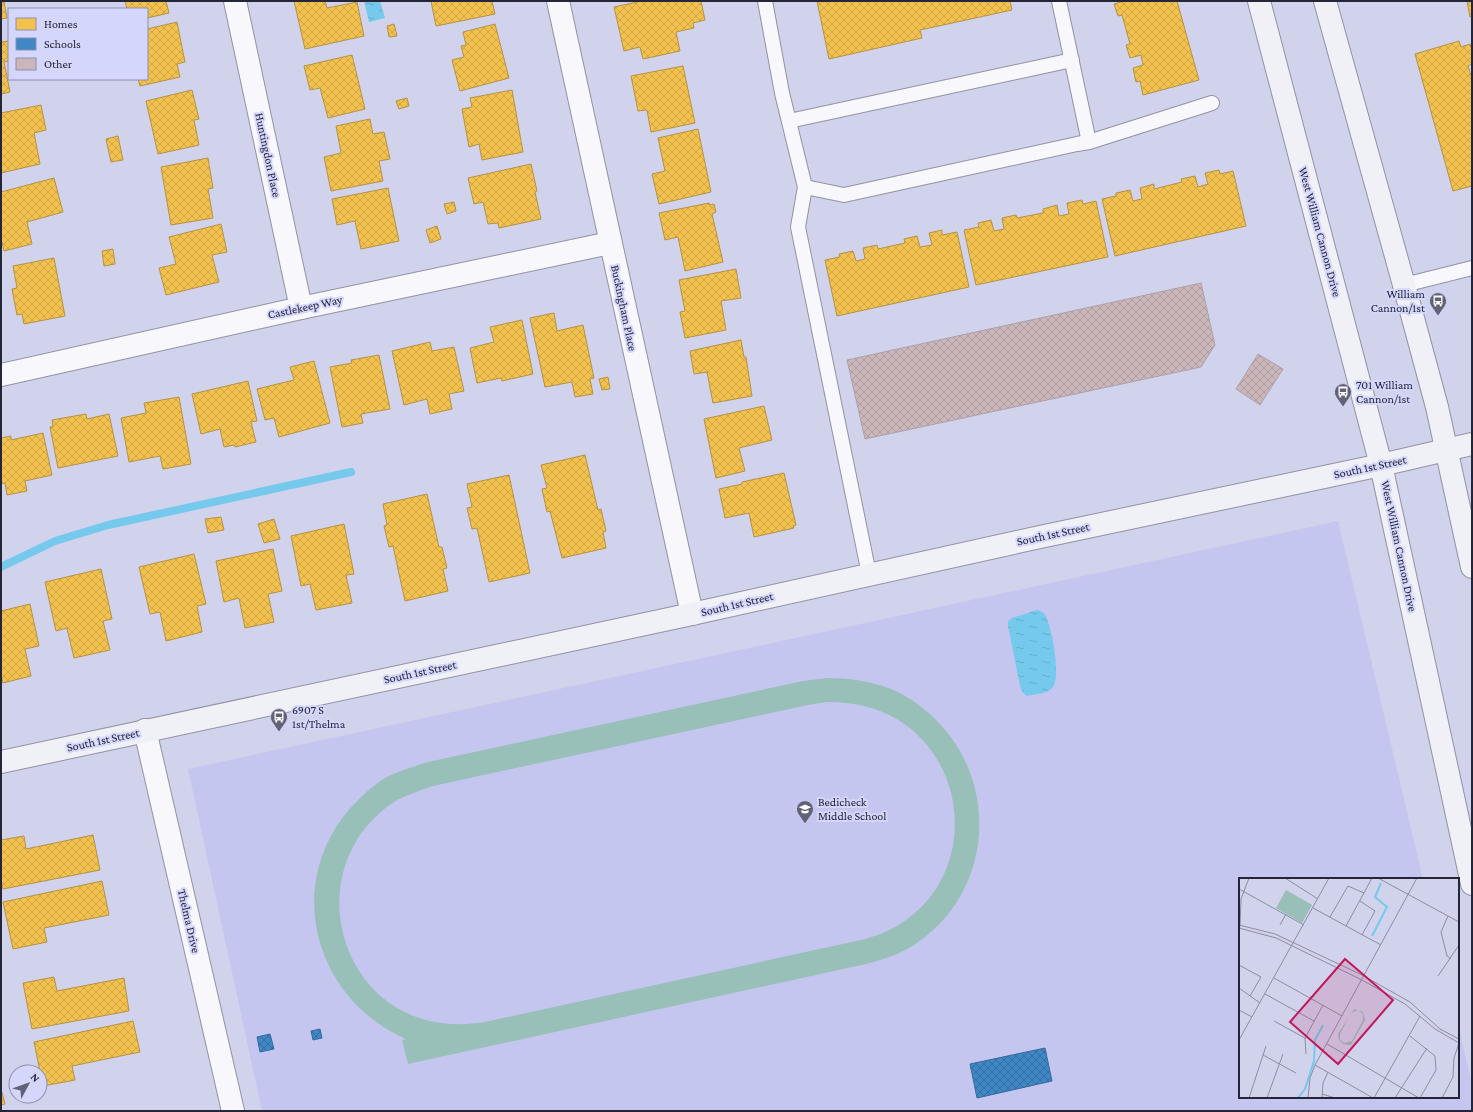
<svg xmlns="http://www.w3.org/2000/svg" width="1473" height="1112" viewBox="0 0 1473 1112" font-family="'Crimson Pro',serif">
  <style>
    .built { fill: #c5c6ef }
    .grass { fill: #98c0b9; fill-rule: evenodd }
    .water { fill: url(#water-ripples) }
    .homes { fill: url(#homes-cross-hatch); stroke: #b49247 }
    .schools { fill: url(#schools-cross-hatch); stroke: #376a9a }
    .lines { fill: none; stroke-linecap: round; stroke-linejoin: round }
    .stream { stroke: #75c9ec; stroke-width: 8 }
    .building { fill: url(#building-cross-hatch); stroke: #aaa2aa }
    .lane-casing { stroke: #9192a5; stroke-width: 16 }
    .street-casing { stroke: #9192a5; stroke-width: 24 }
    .secondary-casing { stroke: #9192a5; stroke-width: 24 }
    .lane { stroke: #f8f8fc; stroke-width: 14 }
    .street { stroke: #f8f8fc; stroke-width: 22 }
    .secondary { stroke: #f0f1f7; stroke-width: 22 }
    .labels { text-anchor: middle; stroke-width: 4; stroke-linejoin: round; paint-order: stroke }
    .street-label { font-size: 12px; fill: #242536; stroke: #d4d6fc }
    .poi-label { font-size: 12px; fill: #242536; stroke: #d4d6fc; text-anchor: start }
    .inset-river { fill: none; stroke: #75c9ec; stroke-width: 2 }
    .inset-road { fill: none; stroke: #8c8da3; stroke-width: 1 }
    .view { fill: #c2185b; fill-opacity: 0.15; stroke: #c2185b; stroke-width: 2 }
    .inset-edge { fill: none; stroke: #242536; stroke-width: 2 }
  </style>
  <defs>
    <pattern id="water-ripples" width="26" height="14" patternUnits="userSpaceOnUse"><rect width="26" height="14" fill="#75c9ec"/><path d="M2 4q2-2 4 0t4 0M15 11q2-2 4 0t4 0" fill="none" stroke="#65accb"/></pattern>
    <pattern id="homes-cross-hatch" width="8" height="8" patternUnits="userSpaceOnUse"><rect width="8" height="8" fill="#f2c14e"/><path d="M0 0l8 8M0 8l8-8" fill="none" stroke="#cfa645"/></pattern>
    <pattern id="schools-cross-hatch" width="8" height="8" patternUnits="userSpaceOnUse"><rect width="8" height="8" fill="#3f88c5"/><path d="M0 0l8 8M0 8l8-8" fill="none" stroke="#356fa1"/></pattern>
    <pattern id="building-cross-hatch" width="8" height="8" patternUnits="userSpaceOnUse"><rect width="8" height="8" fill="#cbb6b9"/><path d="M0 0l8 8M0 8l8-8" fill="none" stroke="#ae9ca0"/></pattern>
  </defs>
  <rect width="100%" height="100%" fill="#d1d2ec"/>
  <!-- built -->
  <polygon class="built" points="1338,521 1423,879 1240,879 1240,1097 1458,1097 1458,1025 1472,1084 1472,1111 262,1111 188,769"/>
  <!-- grass -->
  <path class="grass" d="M826,678C849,678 870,681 891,689C908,696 925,708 938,722C1003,789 990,900 909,948C895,956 881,960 866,964L408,1064L402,1040L406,1039C319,1001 285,895 343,817C355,802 369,788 385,778C398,771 413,767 428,762L803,681ZM827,702C853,702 878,707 900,721C974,769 974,883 895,927C884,933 873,937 861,940L485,1022C460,1026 436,1025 411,1015C347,988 321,907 353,847C363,827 380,810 399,799C410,794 421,790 433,786L808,705Z"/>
  <!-- water -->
  <g class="water">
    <polygon points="364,1 380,1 385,18 369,22"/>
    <path d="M1037,610C1041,611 1043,612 1045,615C1052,626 1061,677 1053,687C1048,694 1034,694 1027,696L1023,693L1020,686L1008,626V621L1012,618Z"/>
  </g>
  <!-- homes -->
  <g class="homes">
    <polygon points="1,1 9,1 4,2 7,18 1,19"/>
    <polygon points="125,1 166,1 169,13 147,18 147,9 127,9"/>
    <polygon points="294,1 325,1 327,8 357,2 364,36 305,49"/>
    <polygon points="431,1 492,1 495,14 436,26"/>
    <polygon points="642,1 701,1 705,20 693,23 694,28 676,32 680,51 643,59 640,47 624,51 614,7"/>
    <polygon points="817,1 1010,1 1012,10 920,30 922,38 829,59"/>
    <polygon points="1124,1 1177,1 1199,80 1143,95 1140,81 1136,82 1133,68 1143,65 1141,55 1130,58 1126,45 1130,44 1122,15 1118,16 1114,4"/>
    <polygon points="1467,1 1472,1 1472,16 1470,17"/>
    <polygon points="177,22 185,62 177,64 180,77 140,86 138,79 147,79 147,29"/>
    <polygon points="394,24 397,36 389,37 387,26"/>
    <polygon points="495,24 509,78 460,91 452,60 464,57 461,46 466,45 463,32"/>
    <polygon points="9,41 9,61 4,62 10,92 1,94 1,42"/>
    <polygon points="1459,41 1461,47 1470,44 1472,50 1472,64 1468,66 1472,79 1472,186 1453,191 1415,54"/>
    <polygon points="352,55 365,109 328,118 320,88 310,90 304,66"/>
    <polygon points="683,66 695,123 651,132 647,110 638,111 631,76"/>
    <polygon points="192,90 199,119 194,120 199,145 158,154 146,101"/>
    <polygon points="512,90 523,152 482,160 479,144 469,147 462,109 472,107 470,98"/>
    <polygon points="407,98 409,106 399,109 396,101"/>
    <polygon points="41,105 46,130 34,133 40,164 1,173 1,113"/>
    <polygon points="370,119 373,134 384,132 390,159 379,161 383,181 331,191 324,157 341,153 336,126"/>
    <polygon points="698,129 711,192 659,204 652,174 665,171 658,138"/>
    <polygon points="118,136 123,160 111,162 106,139"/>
    <polygon points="208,158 213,188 208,189 213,218 171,225 161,167"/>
    <polygon points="531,164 537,191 535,192 541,219 499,228 498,223 488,224 483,202 474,204 468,178"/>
    <polygon points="1219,170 1220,174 1233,171 1246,226 1115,256 1102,199 1116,196 1116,193 1130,190 1133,201 1142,199 1140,188 1154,184 1154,189 1182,182 1181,179 1195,176 1198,187 1208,184 1205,173"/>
    <polygon points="54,178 63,212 27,222 32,244 4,251 1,238 1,192"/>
    <polygon points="388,188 399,241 361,249 355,221 337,225 332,199"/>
    <polygon points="1082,200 1083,204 1096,201 1108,257 976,285 964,230 979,227 978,223 991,220 994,231 1004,229 1002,218 1016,215 1017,218 1043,213 1043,209 1057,205 1059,216 1069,214 1067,203"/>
    <polygon points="454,202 456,211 447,214 444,204"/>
    <polygon points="709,203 710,205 714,204 716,212 712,214 723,262 685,271 678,237 665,240 659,213"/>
    <polygon points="221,224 227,252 212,255 219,282 166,295 159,268 176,264 169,237"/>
    <polygon points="437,226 441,239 430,243 426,230"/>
    <polygon points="942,230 942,235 957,232 969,287 837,316 825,260 840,257 839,254 853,251 856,261 865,259 863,248 877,245 878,249 905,243 904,239 917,236 920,247 932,245 929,233"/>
    <polygon points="113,249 115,264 104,266 102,251"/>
    <polygon points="54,258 65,316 24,324 22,314 17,315 12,289 17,288 13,266"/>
    <polygon points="736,269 741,298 721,301 726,330 685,338 680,312 685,311 679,280"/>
    <polygon points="554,313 557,331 583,325 594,378 590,379 593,394 575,397 572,382 545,387 530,318"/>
    <polygon points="522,320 533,374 502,381 501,378 477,383 470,348 494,342 490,327"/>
    <polygon points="741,340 744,357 746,357 752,396 713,403 707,372 694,374 690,351"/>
    <polygon points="430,342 432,351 454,347 464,391 449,394 452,409 430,414 427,399 404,405 392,351"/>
    <polygon points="379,355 390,409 361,414 363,423 342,427 330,367 352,363 351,360"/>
    <polygon points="314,361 330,423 279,437 274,418 265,420 257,389 294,380 290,367"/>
    <polygon points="608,377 610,389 602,390 599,379"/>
    <polygon points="248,381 257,421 251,422 256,442 235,447 234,445 224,447 220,429 201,434 192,394"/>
    <polygon points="179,397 191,464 163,469 160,456 129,462 121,418 146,413 144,403"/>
    <polygon points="764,406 772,440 739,448 745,471 716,478 704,419"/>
    <polygon points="86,414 87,419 109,414 118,456 58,468 50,427 53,426 52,420"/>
    <polygon points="43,433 52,475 25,481 27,491 7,495 5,483 1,484 1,438 11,436 11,440"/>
    <polygon points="585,455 598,510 601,509 606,531 603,532 606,548 562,558 550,511 547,512 542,489 547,488 541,465"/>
    <polygon points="784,473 796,525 793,526 794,528 754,537 749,513 725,518 719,489 742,484 742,482"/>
    <polygon points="509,475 530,573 489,582 477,528 472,529 467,508 472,507 467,484"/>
    <polygon points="427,494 439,547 442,547 447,568 443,569 448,591 405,601 393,546 389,547 384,526 387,525 383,504"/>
    <polygon points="221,517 224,530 208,533 205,519"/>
    <polygon points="274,519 280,539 264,543 258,524"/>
    <polygon points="344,524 354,574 346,575 352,603 316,610 310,584 301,586 291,536"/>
    <polygon points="273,549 282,591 268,594 274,622 245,628 239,598 224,602 216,561"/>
    <polygon points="194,554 206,604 197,606 202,632 166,641 160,612 150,614 139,567"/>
    <polygon points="101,569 112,619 103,621 110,650 74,658 67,628 56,631 45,582"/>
    <polygon points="30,604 39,646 25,649 31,676 3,683 1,675 1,611"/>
    <polygon points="93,835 100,870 3,889 1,881 1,840 24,836 26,849"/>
    <polygon points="102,881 109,915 44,928 47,942 13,949 3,902"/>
    <polygon points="54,977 57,991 124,978 129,1011 32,1029 23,983"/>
    <polygon points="133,1021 140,1052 72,1066 75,1080 43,1086 34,1042"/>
    <polygon points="1,1092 2,1092 5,1104 1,1105"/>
  </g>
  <!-- schools -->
  <g class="schools">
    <polygon points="320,1029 322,1038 313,1040 311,1031"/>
    <polygon points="270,1034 274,1049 260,1052 257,1037"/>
    <polygon points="1045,1048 1052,1081 977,1098 970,1064"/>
  </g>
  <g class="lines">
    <!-- stream -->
    <polyline class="stream" points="1,567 55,541 108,525 351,472"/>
  </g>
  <!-- building -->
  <g class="building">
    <polygon points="1201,283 1215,345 1201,367 865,439 847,360"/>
    <polygon points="1258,354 1283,369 1260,405 1236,389"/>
  </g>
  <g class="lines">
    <!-- lane casing -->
    <g class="lane-casing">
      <g id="lane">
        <polyline points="765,1 782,93 805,187 798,227 869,574"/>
        <polyline points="1059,1 1089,142"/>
        <polyline points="789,121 1072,60"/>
        <polyline points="805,187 844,195 1077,144 1089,142 1212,103"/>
        <polyline points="1404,285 1472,268"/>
      </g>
    </g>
    <!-- street casing -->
    <g class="street-casing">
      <g id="street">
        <polyline points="235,1 301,308"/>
        <polyline points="558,1 692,614"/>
        <polyline points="1,375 301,308 610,243"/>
        <polyline points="145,730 233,1111"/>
      </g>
    </g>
    <!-- secondary casing -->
    <g class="secondary-casing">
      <g id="secondary">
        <polyline points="1259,1 1381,465 1472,884"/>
        <polyline points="1325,1 1404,285 1437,407 1472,567"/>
        <polyline points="1,762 692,614 1040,537 1381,465 1472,444"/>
      </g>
    </g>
    <!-- lane -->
    <use href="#lane" class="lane"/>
    <!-- street -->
    <use href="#street" class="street"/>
    <!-- secondary -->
    <use href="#secondary" class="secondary"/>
  </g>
  <!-- icons -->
  <defs>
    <g id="bus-pin" transform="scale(0.9)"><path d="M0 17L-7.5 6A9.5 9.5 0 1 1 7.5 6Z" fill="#616276" stroke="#d4d6fc"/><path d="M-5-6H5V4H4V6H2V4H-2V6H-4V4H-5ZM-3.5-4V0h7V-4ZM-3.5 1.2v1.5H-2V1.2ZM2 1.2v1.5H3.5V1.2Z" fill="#fff"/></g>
    <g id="school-pin" transform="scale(0.9)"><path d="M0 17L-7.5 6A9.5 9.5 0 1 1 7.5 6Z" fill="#616276" stroke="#d4d6fc"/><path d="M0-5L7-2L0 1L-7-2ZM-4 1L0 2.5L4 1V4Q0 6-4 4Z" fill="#fff"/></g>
  </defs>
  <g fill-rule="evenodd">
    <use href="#bus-pin" x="1438" y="301"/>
    <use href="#bus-pin" x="1343" y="392"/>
    <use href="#bus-pin" x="279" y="717"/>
    <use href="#school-pin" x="805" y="809"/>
  </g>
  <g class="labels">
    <!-- street labels -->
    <g class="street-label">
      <text transform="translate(268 155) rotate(78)" y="4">Huntingdon Place</text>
      <text transform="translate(1320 232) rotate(75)" y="4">West William Cannon Drive</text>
      <text transform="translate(305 307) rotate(-12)" y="4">Castlekeep Way</text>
      <text transform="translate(624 308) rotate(78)" y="4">Buckingham Place</text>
      <text transform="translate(1370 467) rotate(-12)" y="4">South 1st Street</text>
      <text transform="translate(1053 534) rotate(-12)" y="4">South 1st Street</text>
      <text transform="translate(1399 546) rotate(78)" y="4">West William Cannon Drive</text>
      <text transform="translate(737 604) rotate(-13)" y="4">South 1st Street</text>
      <text transform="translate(420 672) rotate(-12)" y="4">South 1st Street</text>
      <text transform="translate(103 740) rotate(-12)" y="4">South 1st Street</text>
      <text transform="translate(189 921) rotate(77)" y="4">Thelma Drive</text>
    </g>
    <!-- poi labels -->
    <g class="poi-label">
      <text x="1425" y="298" text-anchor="end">William<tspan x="1425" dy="14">Cannon/1st</tspan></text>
      <text x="1356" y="389">701 William<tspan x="1356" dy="14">Cannon/1st</tspan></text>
      <text x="292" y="714">6907 S<tspan x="292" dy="14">1st/Thelma</tspan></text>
      <text x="818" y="806">Bedicheck<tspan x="818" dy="14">Middle School</tspan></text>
    </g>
  </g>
  <!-- overview -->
  <g transform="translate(1239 878)">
    <rect width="220" height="220" fill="#d1d2ec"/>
    <path d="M115,131L124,134L126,142L112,167L104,166L100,162L99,156ZM119,132L124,136V142L113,163L105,165L101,162V156L112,135Z" fill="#98c0b9" fill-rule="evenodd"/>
    <path d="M47,12L73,27L63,45L37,30Z" fill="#98c0b9"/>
    <path class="inset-river" d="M133,58L148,29L136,19L142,5M59,220L66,211L75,183L76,162L84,147"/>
    <path class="inset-road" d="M46,0L79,21M139,0L220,44M0,11L65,47M121,23L136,33L123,57M74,30L142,67M209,38L202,54L208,78L212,81M91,39L109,8L125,15M0,47L36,56L123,97L171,124L201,151L220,161M41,47L47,36M107,48L133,0M1,49L2,21L10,0M0,50L37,60L123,102L166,126L196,151L220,165M0,87L22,99L11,118M199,98L220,67M35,100L103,138M0,110L21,125M26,116L75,143M0,132L13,139M35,143L66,160M171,158L196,178L197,192L181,220M0,162L90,0M88,166L180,220M67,176L66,160L84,127M24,177L57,195M76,187L134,220M83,216L96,220M10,220L27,168M28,220L44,176M69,220L71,200L76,187L178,0M83,220L84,205L89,194M135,220L181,138M156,220L188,170M203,220L214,199L215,180L220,165"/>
    <path class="view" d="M106,81L154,122L99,186L51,144Z"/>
    <rect width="220" height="220" class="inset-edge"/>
  </g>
  <!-- border -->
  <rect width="1473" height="1112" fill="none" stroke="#242536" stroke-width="4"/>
  <!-- legend -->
  <rect x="8" y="8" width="140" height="72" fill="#d4d6fc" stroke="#8e8fad"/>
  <rect x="16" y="18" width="20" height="12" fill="#f2c14e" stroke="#8e8fad"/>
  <text x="44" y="28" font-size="12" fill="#242536">Homes</text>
  <rect x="16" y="38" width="20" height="12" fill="#3f88c5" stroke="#8e8fad"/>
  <text x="44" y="48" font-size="12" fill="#242536">Schools</text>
  <rect x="16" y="58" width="20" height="12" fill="#cbb6b9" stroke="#8e8fad"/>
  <text x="44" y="68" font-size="12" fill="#242536">Other</text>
  <!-- north arrow -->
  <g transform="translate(28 1084) rotate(49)"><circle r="19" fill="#d4d6fc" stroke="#8e8fad"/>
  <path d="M0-3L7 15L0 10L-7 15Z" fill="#616276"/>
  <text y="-6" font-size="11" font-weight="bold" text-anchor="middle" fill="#242536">N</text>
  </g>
</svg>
